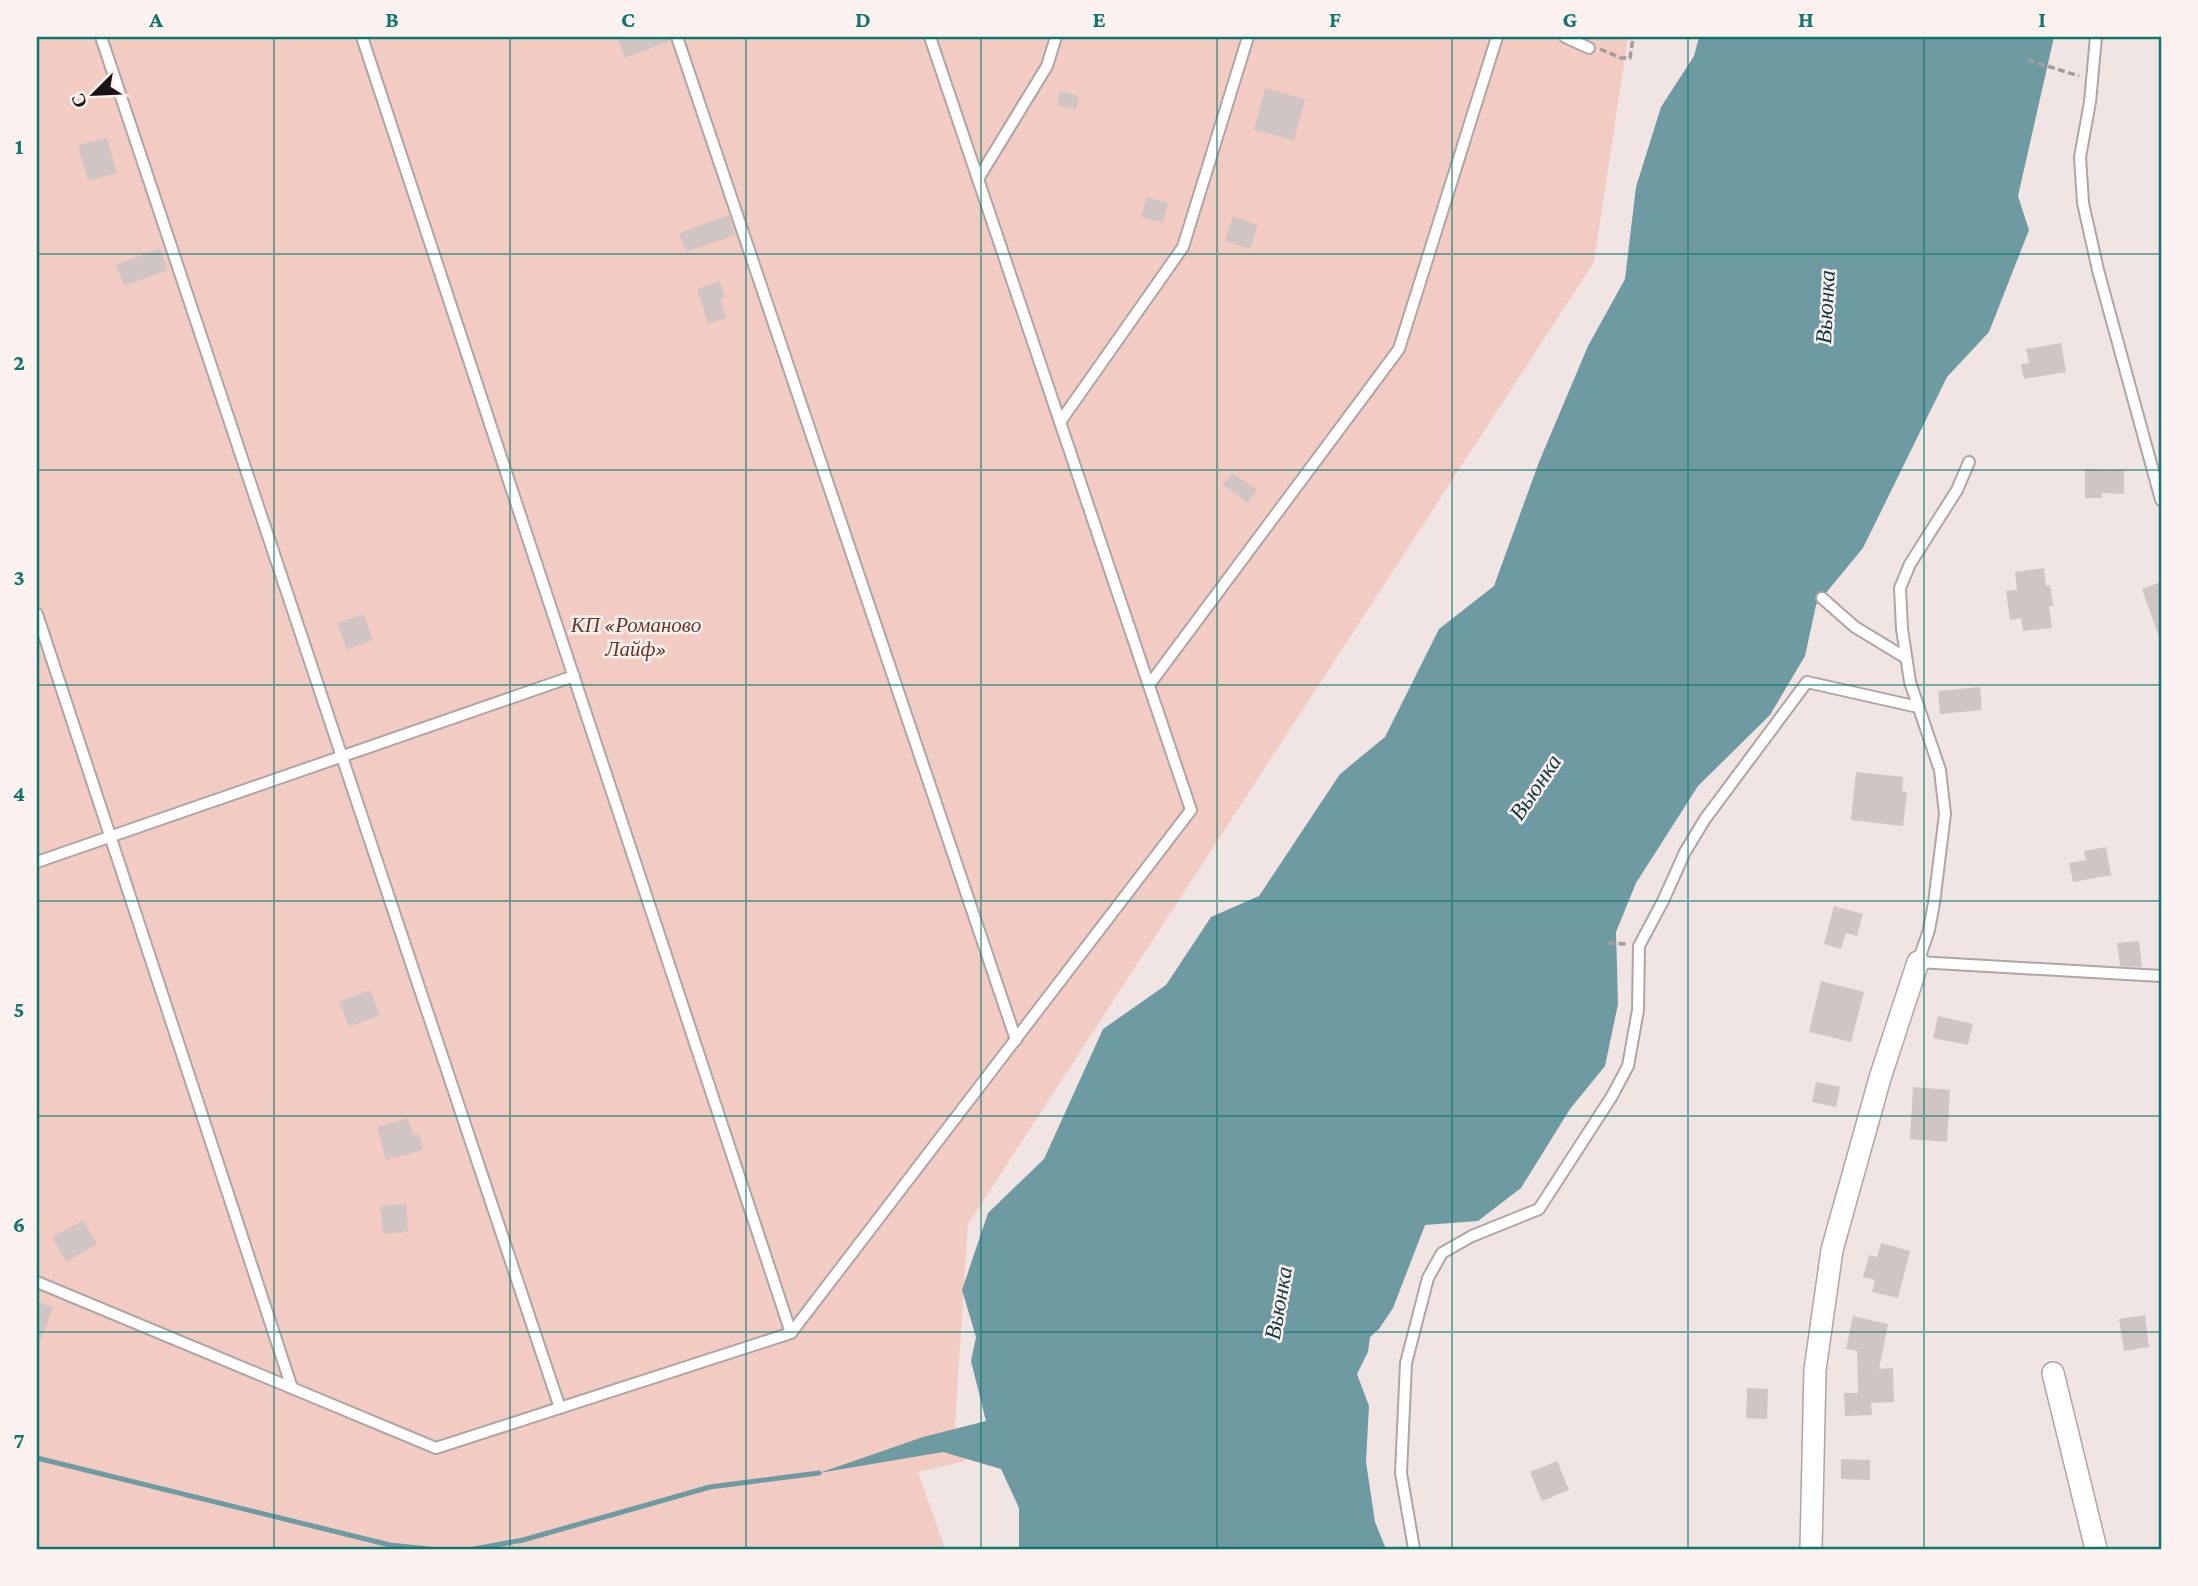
<svg xmlns="http://www.w3.org/2000/svg" width="2198" height="1586" viewBox="0 0 2198 1586" font-family="'Crimson Pro',serif">
  <style>
    .green { fill: #f2ccc3 }
    .water { fill: #6e9aa2 }
    .lines { fill: none; stroke-linecap: round; stroke-linejoin: round }
    .stream { stroke: #6e9aa2; stroke-width: 5 }
    .building { fill: #d0c5c3 }
    .lane-casing { stroke: #afa5a2; stroke-width: 14 }
    .street-casing { stroke: #afa5a2; stroke-width: 24 }
    .path { stroke: #a49c99; stroke-width: 3.5; stroke-dasharray: 7 3.5; stroke-linecap: butt }
    .lane { stroke: #fff; stroke-width: 10 }
    .street { stroke: #fff; stroke-width: 21 }
    .grid { fill: none; stroke: #0f766e; stroke-width: 2; stroke-opacity: 0.55 }
    .labels { text-anchor: middle; stroke-width: 5; stroke-linejoin: round; paint-order: stroke }
    .park-label { font-size: 21px; font-style: italic; fill: #6a3428; stroke: #fdf2ef }
    .water-label { font-size: 23px; font-style: italic; fill: #103b42; stroke: #fdf2ef }
    .neatline { fill: none; stroke: #0f766e; stroke-width: 2.5 }
    .grid-label { font-size: 23px; text-anchor: middle; font-weight: bold; fill: #0f766e }
  </style>
  <rect width="100%" height="100%" fill="#f0e5e2"/>
  <!-- green -->
  <polygon class="green" points="37,37 1628,37 1594,262 968,1224 955,1424 966,1461 918,1472 945,1549 37,1549"/>
  <!-- water -->
  <polygon class="water" points="1699,37 2054,37 2018,196 2029,230 1989,332 1947,377 1863,548 1816,605 1805,656 1770,715 1698,786 1636,883 1616,932 1618,1004 1605,1066 1570,1109 1521,1188 1478,1221 1425,1225 1393,1308 1379,1329 1370,1337 1368,1352 1357,1374 1369,1406 1366,1462 1375,1522 1386,1549 1019,1549 1019,1508 1001,1469 943,1452 819,1473 923,1437 986,1421 971,1361 976,1337 962,1290 988,1213 1044,1159 1103,1029 1166,985 1211,917 1259,896 1340,774 1385,737 1439,629 1494,586 1539,462 1588,346 1625,279 1636,187 1661,107 1694,56"/>
  <g class="lines">
    <!-- stream -->
    <g class="stream">
      <polyline points="37,1458 390,1545 428,1549"/>
      <polyline points="474,1549 523,1540 710,1487 819,1473"/>
    </g>
  </g>
  <!-- building -->
  <g class="building">
    <polygon points="617,37 669,37 670,41 625,58"/>
    <polygon points="1265,88 1305,99 1294,140 1254,130"/>
    <polygon points="1060,91 1079,96 1076,110 1057,105"/>
    <polygon points="107,138 117,173 88,181 78,145"/>
    <polygon points="1147,197 1168,203 1163,223 1141,217"/>
    <polygon points="729,215 735,235 686,252 679,233"/>
    <polygon points="1233,216 1258,225 1250,249 1225,241"/>
    <polygon points="160,248 168,270 124,286 116,265"/>
    <polygon points="720,281 725,297 720,298 726,318 708,324 697,289"/>
    <polygon points="2061,343 2066,372 2024,379 2021,364 2029,363 2026,349"/>
    <polygon points="2085,469 2124,470 2124,494 2102,493 2102,498 2085,498"/>
    <polygon points="1232,473 1257,490 1248,503 1223,485"/>
    <polygon points="2044,568 2046,586 2050,585 2053,606 2049,606 2052,628 2023,631 2021,618 2010,620 2006,591 2017,590 2015,572"/>
    <polygon points="2161,582 2161,636 2159,637 2142,589"/>
    <polygon points="364,614 373,640 347,650 337,623"/>
    <polygon points="1980,687 1982,710 1940,714 1938,691"/>
    <polygon points="1856,772 1903,777 1902,791 1907,792 1903,826 1851,820"/>
    <polygon points="2106,847 2111,875 2073,882 2069,863 2086,860 2084,851"/>
    <polygon points="1834,906 1863,914 1857,936 1846,933 1841,949 1824,944"/>
    <polygon points="2139,941 2142,967 2120,966 2117,943"/>
    <polygon points="1821,981 1864,992 1851,1042 1809,1032"/>
    <polygon points="370,990 380,1015 349,1027 339,1002"/>
    <polygon points="1938,1016 1973,1024 1968,1045 1933,1038"/>
    <polygon points="1816,1082 1840,1087 1836,1107 1812,1102"/>
    <polygon points="1913,1087 1950,1090 1947,1142 1910,1139"/>
    <polygon points="408,1118 413,1135 419,1134 423,1150 386,1160 377,1127"/>
    <polygon points="406,1203 408,1232 383,1234 380,1206"/>
    <polygon points="83,1220 97,1244 66,1262 52,1237"/>
    <polygon points="1881,1243 1910,1251 1898,1298 1872,1292 1875,1280 1863,1277 1869,1255 1877,1257"/>
    <polygon points="37,1301 53,1308 38,1347 37,1347"/>
    <polygon points="2145,1315 2149,1347 2124,1351 2119,1319"/>
    <polygon points="1853,1316 1888,1324 1879,1369 1893,1368 1894,1402 1871,1403 1872,1415 1845,1416 1844,1393 1858,1393 1857,1351 1846,1349"/>
    <polygon points="1747,1388 1768,1389 1767,1419 1746,1418"/>
    <polygon points="1841,1459 1870,1460 1870,1480 1841,1479"/>
    <polygon points="1557,1461 1569,1490 1542,1501 1530,1472"/>
  </g>
  <g class="lines">
    <!-- lane casing -->
    <g class="lane-casing">
      <g id="lane">
        <polyline points="101,37 560,1408"/>
        <polyline points="677,37 1016,1040"/>
        <polyline points="1565,37 1589,48"/>
        <polyline points="2096,37 2090,102 2080,157 2083,203 2098,270 2161,500"/>
        <polyline points="978,179 1047,66 1056,37"/>
        <polyline points="1060,422 1183,247 1248,37"/>
        <polyline points="1969,462 1957,490 1910,564 1900,588 1902,629 1910,682 1940,770 1945,814 1934,903 1929,930 1918,962 2161,976"/>
        <polyline points="1822,598 1855,627 1906,658"/>
        <polyline points="37,614 292,1388"/>
        <polyline points="1149,685 1399,349 1497,37"/>
        <polyline points="37,862 574,676"/>
        <polyline points="37,1282 436,1448 791,1333 362,37"/>
        <polyline points="791,1333 1191,810 930,37"/>
        <polyline points="1414,1549 1401,1473 1406,1363 1428,1278 1442,1253 1472,1236 1539,1209 1612,1096 1628,1066 1638,1010 1639,946 1663,901 1685,852 1705,819 1807,682 1918,707"/>
      </g>
    </g>
    <!-- street casing -->
    <g class="street-casing">
      <g id="street">
        <polyline points="2053,1373 2096,1549"/>
        <polyline points="1811,1549 1815,1370 1832,1250 1880,1078 1918,962"/>
      </g>
    </g>
    <!-- path -->
    <g class="path">
      <polyline points="1600,49 1621,58 1630,58 1633,37"/>
      <polyline points="2028,60 2079,76"/>
      <polyline points="1608,943 1627,944"/>
    </g>
    <!-- lane -->
    <use href="#lane" class="lane"/>
    <!-- street -->
    <use href="#street" class="street"/>
  </g>
  <!-- grid -->
  <path class="grid" d="M274,37V1549M510,37V1549M746,37V1549M981,37V1549M1217,37V1549M1452,37V1549M1688,37V1549M1924,37V1549M37,254H2161M37,470H2161M37,685H2161M37,901H2161M37,1116H2161M37,1332H2161"/>
  <g class="labels">
    <!-- park labels -->
    <g class="park-label">
      <text x="636" y="632">КП «Романово<tspan x="636" dy="24">Лайф»</tspan></text>
    </g>
    <!-- water labels -->
    <g class="water-label">
      <text transform="translate(1825 307) rotate(-87)" y="8">Вьюнка</text>
      <text transform="translate(1535 787) rotate(-56)" y="8">Вьюнка</text>
      <text transform="translate(1278 1303) rotate(-80)" y="8">Вьюнка</text>
    </g>
  </g>
  <!-- border -->
  <rect width="2198" height="1586" fill="none" stroke="#fdf2ef" stroke-width="77"/>
  <!-- north arrow -->
  <g transform="translate(94 94) rotate(246)" stroke="#fdf2ef" stroke-width="5" paint-order="stroke">
  <path d="M0-5L12 26L0 18L-12 26Z" fill="#181514"/>
  <text y="-10" font-size="19" font-weight="bold" text-anchor="middle" fill="#181514">С</text>
  </g>
  <rect x="38" y="38" width="2122" height="1510" class="neatline"/>
  <g class="grid-label">
    <text x="156" y="27">A</text>
    <text x="392" y="27">B</text>
    <text x="628" y="27">C</text>
    <text x="863" y="27">D</text>
    <text x="1099" y="27">E</text>
    <text x="1335" y="27">F</text>
    <text x="1570" y="27">G</text>
    <text x="1806" y="27">H</text>
    <text x="2042" y="27">I</text>
    <text x="19" y="154">1</text>
    <text x="19" y="370">2</text>
    <text x="19" y="585">3</text>
    <text x="19" y="801">4</text>
    <text x="19" y="1017">5</text>
    <text x="19" y="1232">6</text>
    <text x="19" y="1448">7</text>
  </g>
</svg>
